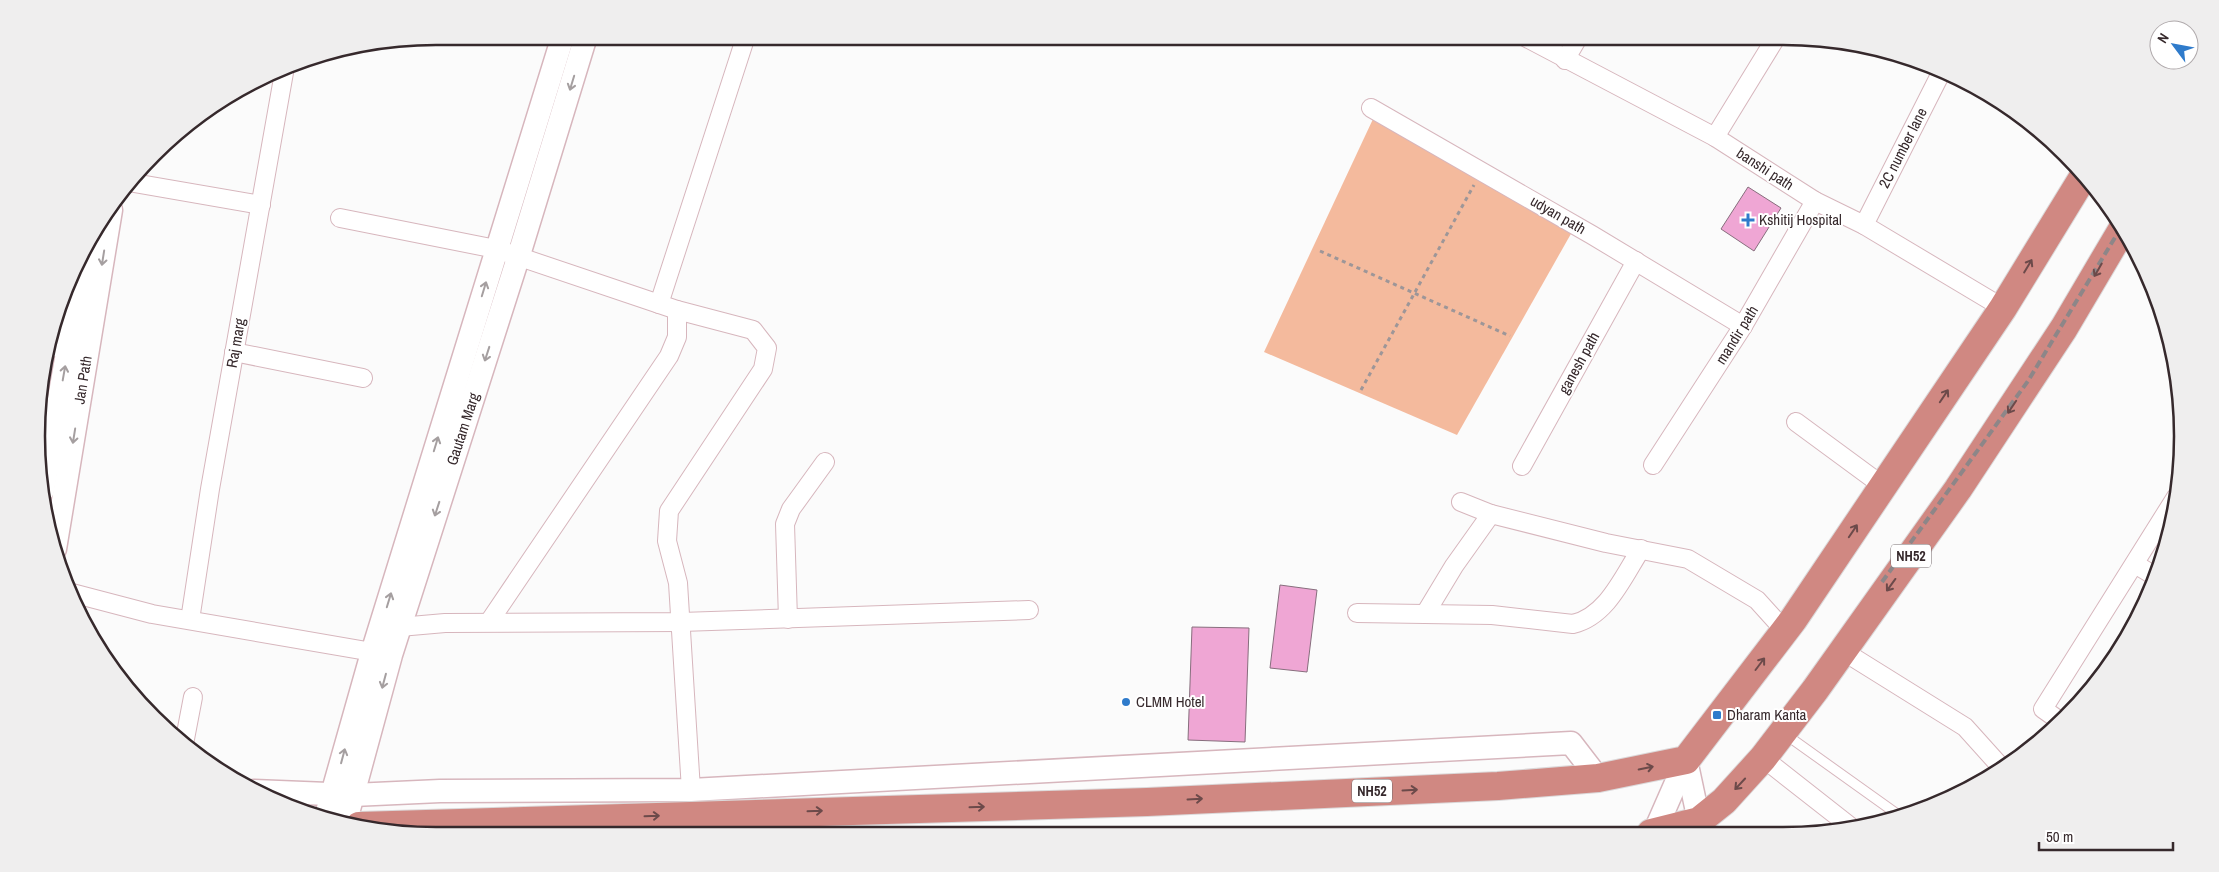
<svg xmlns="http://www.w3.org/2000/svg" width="2219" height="872" viewBox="0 0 2219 872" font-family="'Archivo Narrow',sans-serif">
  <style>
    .green { fill: #f4ba9d }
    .building { fill: #efa6d4; stroke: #876e7d }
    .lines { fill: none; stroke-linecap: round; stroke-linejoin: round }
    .service-casing { stroke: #d7b6bd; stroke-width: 11 }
    .minor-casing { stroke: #d7b6bd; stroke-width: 20 }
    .tertiary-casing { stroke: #d7b6bd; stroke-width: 25 }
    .trunk-casing { stroke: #dbd8d9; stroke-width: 30 }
    .path { stroke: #9d9698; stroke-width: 3; stroke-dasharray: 4 4; stroke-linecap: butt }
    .service { stroke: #fff; stroke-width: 9 }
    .minor { stroke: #fff; stroke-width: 18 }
    .tertiary { stroke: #fff; stroke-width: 22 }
    .trunk { stroke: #d08882; stroke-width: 28 }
    .rail { stroke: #8d8688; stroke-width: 4; stroke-dasharray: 8 4; stroke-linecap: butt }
    .oneway { stroke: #a59fa0 }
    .oneway2 { stroke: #6c4a4a }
    .poi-dot { fill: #2f7bcb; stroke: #fff; stroke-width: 2 }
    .labels { text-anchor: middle; stroke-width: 4; stroke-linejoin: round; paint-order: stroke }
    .shield { fill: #fff; stroke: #72696b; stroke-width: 1 }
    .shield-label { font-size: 14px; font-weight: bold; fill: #36292c }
    .street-label { font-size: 15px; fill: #36292c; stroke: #fff }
    .poi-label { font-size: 15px; fill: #36292c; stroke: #fff; text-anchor: start }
    .rim { fill: none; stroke: #36292c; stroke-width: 2.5 }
  </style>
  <rect width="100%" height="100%" fill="#fbfbfb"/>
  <!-- green -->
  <polygon class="green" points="1373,119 1572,232 1457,435 1264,352"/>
  <!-- building -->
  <g class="building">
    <polygon points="1748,187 1781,208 1754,251 1721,229"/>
    <polygon points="1280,585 1317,590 1307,672 1270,668"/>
    <polygon points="1192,627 1249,628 1245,742 1188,740"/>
  </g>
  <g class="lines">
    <!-- service casing -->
    <g class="service-casing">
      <polyline id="service" points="1785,734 1897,814"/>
    </g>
    <!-- minor casing -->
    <g class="minor-casing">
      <g id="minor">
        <polyline points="1523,36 1715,137 1815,201 1864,225 2003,308"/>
        <polyline points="1565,60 1579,36"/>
        <polyline points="1371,108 1592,235 1743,326"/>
        <polyline points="1715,137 1777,36"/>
        <polyline points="134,183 261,205"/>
        <polyline points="340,218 496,249 677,310 753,330 767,348 763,369 669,511 667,541 678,583 691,790"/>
        <polyline points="1864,225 1942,71"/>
        <polyline points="659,304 746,36"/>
        <polyline points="48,346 68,349"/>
        <polyline points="234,352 363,378"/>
        <polyline points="1796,422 1883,486"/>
        <polyline points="1653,465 1743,326 1815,201"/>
        <polyline points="1522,466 1636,261"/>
        <polyline points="1461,502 1491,514 1606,543 1688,559 1757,600 1785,631"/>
        <polyline points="2135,564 2153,575"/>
        <polyline points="68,592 152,614 384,654"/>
        <path d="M1357,613L1492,615L1573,624C1607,616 1623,577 1641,549"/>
        <polyline points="1425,614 1454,566 1491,514"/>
        <polyline points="788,619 785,524 791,509 825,462"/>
        <polyline points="190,620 210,489 285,67"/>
        <polyline points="489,622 669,356 677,337 677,310"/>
        <polyline points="388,628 445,623 681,622 1029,610"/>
        <polyline points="1843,651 1965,727 2001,767"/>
        <polyline points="2060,721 2043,709 2176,497"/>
        <polyline points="184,744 193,697"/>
        <polyline points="1763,758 1851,827"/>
      </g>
    </g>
    <!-- tertiary casing -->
    <g class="tertiary-casing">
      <g id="tertiary">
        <polyline points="43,490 86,245"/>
        <polyline points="55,549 111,210"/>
        <polyline points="1686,760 1699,821 1692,833"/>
        <polyline points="254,791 353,795 440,791 691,790 1571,743 1598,778"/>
        <polyline points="325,819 372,653 563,36"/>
        <polyline points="345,824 391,655 518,258 586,36"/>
        <polyline points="1654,833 1686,760"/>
      </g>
    </g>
    <!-- trunk casing -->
    <g class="trunk-casing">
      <g id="trunk">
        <polyline points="359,826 1147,802 1498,786 1598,778 1686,760 1793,620 2003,308 2085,174"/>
        <polyline points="1651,833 1699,821 1724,801 1763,758 1815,690 1958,489 2064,328 2123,228"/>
      </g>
    </g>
    <!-- path -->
    <g class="path">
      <polyline points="1320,251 1510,336"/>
      <polyline points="1361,390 1474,185"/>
    </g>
    <!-- service -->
    <use href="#service" class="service"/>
    <!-- minor -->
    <use href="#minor" class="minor"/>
    <!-- tertiary -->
    <use href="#tertiary" class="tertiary"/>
    <!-- trunk -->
    <use href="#trunk" class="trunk"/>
    <!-- rail -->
    <polyline class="rail" points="1882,582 2028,381 2122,226"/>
  </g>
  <!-- one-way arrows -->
  <defs><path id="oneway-shaft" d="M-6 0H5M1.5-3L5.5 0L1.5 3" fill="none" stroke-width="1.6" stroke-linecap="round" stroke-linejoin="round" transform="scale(1.25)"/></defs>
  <g class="oneway">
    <use href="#oneway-shaft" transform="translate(572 83) rotate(107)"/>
    <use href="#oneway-shaft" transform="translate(103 258) rotate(99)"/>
    <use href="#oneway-shaft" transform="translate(484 289) rotate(-73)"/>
    <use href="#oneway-shaft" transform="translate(487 354) rotate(108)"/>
    <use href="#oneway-shaft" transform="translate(64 373) rotate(-80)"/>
    <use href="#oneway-shaft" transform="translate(74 436) rotate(99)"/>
    <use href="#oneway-shaft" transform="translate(436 444) rotate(-73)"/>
    <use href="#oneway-shaft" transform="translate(437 509) rotate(108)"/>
    <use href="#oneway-shaft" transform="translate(389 600) rotate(-73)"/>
    <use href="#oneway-shaft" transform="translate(384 681) rotate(105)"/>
    <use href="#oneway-shaft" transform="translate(343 756) rotate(-75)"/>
  </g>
  <g class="oneway2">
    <use href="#oneway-shaft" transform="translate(2028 266) rotate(-59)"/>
    <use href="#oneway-shaft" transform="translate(2098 270) rotate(120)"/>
    <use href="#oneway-shaft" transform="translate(1944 396) rotate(-56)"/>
    <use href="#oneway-shaft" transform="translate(2012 407) rotate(124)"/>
    <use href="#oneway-shaft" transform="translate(1853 531) rotate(-56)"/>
    <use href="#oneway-shaft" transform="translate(1891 585) rotate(126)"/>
    <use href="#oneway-shaft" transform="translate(1760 664) rotate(-53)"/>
    <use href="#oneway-shaft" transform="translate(1646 768) rotate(-12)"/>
    <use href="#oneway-shaft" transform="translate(1740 784) rotate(133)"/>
    <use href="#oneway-shaft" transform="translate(1410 790) rotate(-3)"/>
    <use href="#oneway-shaft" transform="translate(1195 799) rotate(-3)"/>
    <use href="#oneway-shaft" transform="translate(977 807) rotate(-2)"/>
    <use href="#oneway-shaft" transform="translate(815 811) rotate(-2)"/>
    <use href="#oneway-shaft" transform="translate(652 816) rotate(-2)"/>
  </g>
  <!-- markers -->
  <g class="poi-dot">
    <path d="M1745.5 212.5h5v5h5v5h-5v5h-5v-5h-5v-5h5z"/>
    <circle cx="1126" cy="702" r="5"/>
    <rect x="1712" y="710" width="10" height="10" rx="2.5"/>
  </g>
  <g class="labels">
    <!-- shield labels -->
    <g class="shield">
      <rect x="1891" y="544.5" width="40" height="23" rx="4"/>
      <rect x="1352" y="779.5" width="40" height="23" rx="4"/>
    </g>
    <g class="shield-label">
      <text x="1911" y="561">NH52</text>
      <text x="1372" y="796">NH52</text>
    </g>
    <!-- street labels -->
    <g class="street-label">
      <text transform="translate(1903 148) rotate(-63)" y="5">2C number lane</text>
      <text transform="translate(1765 169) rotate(33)" y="5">banshi path</text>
      <text transform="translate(1558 215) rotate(30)" y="5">udyan path</text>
      <text transform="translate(1737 335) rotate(-58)" y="5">mandir path</text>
      <text transform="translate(236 343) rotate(-80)" y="5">Raj marg</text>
      <text transform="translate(1579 363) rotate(-61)" y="5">ganesh path</text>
      <text transform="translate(83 380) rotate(-81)" y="5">Jan Path</text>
      <text transform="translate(463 429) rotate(-72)" y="5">Gautam Marg</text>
    </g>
    <!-- poi labels -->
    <g class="poi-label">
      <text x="1759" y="225">Kshitij Hospital</text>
      <text x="1136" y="707">CLMM Hotel</text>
      <text x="1727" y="720">Dharam Kanta</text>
    </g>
  </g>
  <!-- crop -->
  <path d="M0 0H2219V872H0ZM436 45H1783A391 391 0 0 1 2174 436V436A391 391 0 0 1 1783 827H436A391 391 0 0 1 45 436V436A391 391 0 0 1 436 45Z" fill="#efeeee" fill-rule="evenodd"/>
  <path class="rim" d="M436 45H1783A391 391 0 0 1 2174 436V436A391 391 0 0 1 1783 827H436A391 391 0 0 1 45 436V436A391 391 0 0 1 436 45Z"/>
  <!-- north arrow -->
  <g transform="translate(2174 45) rotate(302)"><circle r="24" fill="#ffffff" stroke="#afa9ab"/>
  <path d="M0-4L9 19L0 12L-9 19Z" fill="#2f7bcb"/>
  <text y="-8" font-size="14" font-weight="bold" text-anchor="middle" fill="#36292c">N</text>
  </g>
  <!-- scale -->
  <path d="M2039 842v8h134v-8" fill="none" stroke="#36292c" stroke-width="2.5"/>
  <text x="2046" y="842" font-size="15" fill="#36292c" stroke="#ffffff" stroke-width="4" paint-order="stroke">50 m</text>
</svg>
